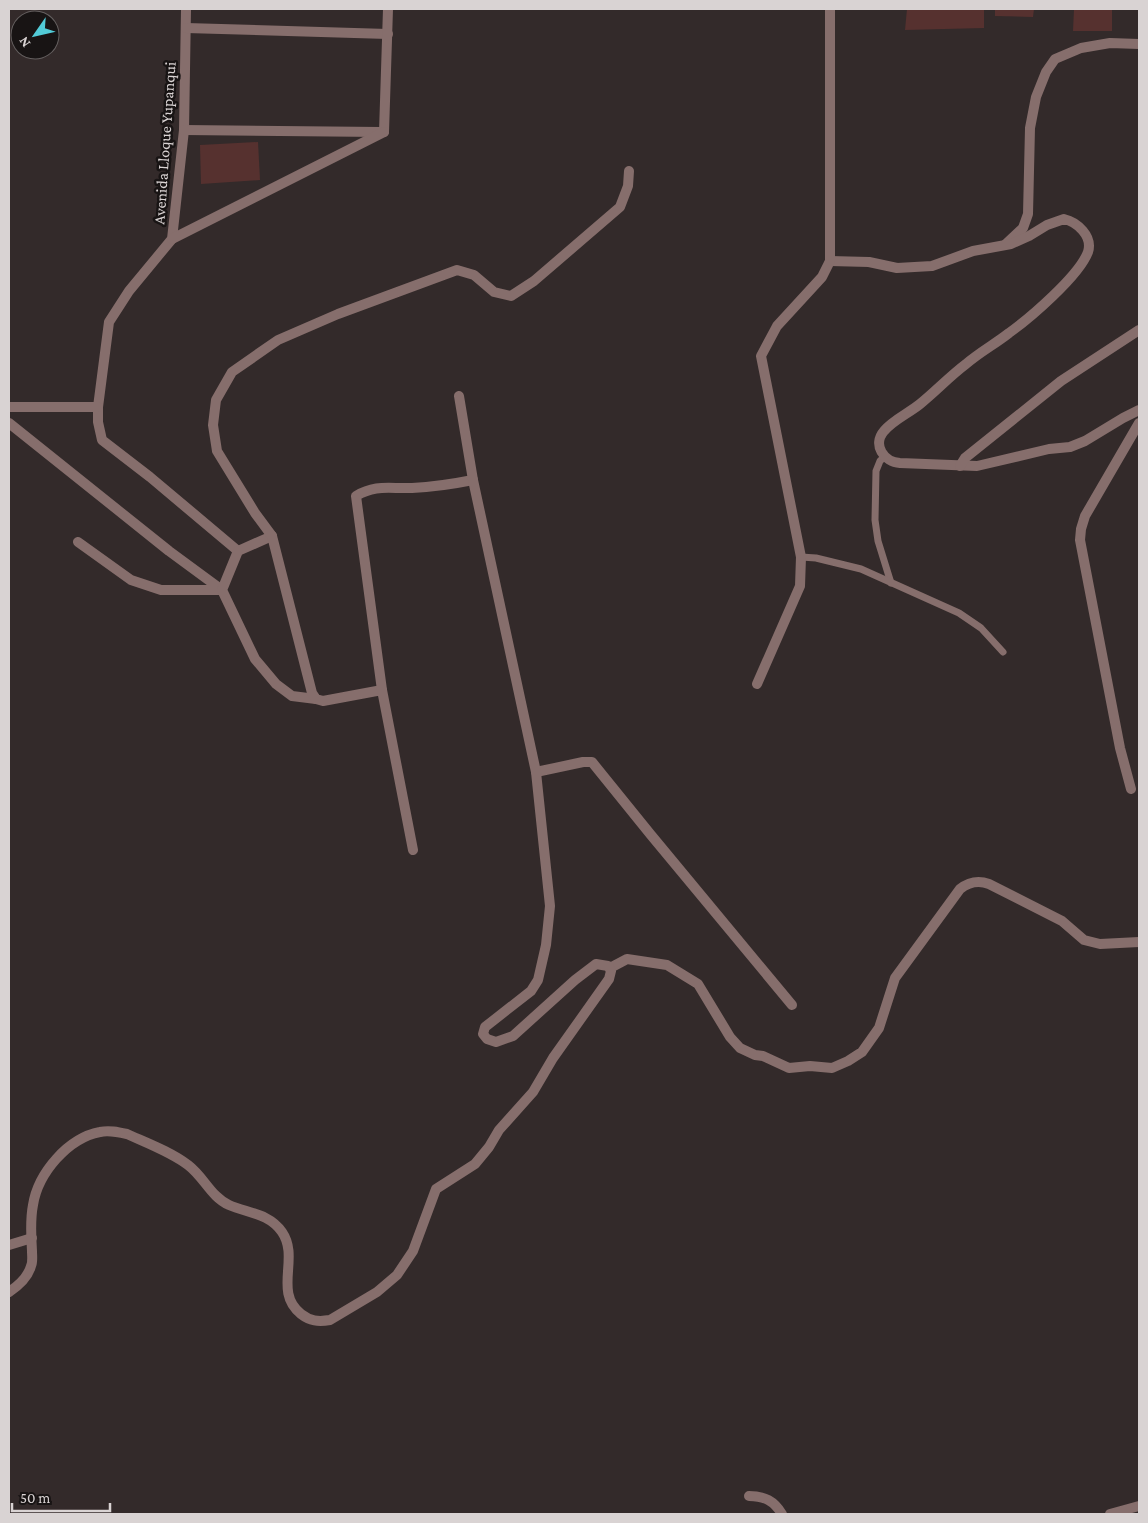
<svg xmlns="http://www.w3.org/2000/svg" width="1148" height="1523" viewBox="0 0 1148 1523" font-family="'Crimson Pro',serif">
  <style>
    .green { fill: #56312f }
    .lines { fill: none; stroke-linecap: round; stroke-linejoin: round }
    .lane { stroke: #866e6c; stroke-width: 7 }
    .street { stroke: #866e6c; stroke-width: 10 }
    .labels { text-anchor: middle; stroke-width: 5; stroke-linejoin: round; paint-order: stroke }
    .street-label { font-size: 16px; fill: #d9d3d3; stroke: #181414 }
  </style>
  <rect width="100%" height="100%" fill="#332a2a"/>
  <!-- green -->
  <g class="green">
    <polygon points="907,9 984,9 984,28 905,30"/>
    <polygon points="995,9 1034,9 1033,17 995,16"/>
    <polygon points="1074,9 1112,9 1112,31 1073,31"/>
    <polygon points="258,142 260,180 201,184 200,145"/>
  </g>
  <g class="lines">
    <!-- lane -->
    <g class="lane">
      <polyline points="884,457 880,461 876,471 875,520 878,541 891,583"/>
      <polyline points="801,557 816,558 861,569 959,613 981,628 1003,652"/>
    </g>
    <!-- street -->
    <g class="street">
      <polyline points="186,9 184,130 172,239 129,291 109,322 98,407 98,422 102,440 150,477 238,551"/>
      <polyline points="186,28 388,34"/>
      <polyline points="184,130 381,132"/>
      <polyline points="384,132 388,9"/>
      <polyline points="172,239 384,132"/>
      <polyline points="1006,244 1023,228 1028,214 1030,128 1036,97 1046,72 1055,59 1081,48 1110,43 1139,44"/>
      <path d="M830,261L869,262L897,268L932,266L973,251L1011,244L1029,236L1047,225L1064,219C1077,222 1093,236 1088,252C1079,276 1030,318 1009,333C995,344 980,352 966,364C950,376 936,391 920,404C909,413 893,420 884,431C872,445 884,462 900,463L977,466L1049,449L1070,447L1085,441L1123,418L1139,410"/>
      <polyline points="9,407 98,407"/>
      <polyline points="9,423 169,551 222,590 161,590 131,580 78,542"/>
      <polyline points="960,466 965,458 1061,381 1139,330"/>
      <polyline points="272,536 238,551 222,590 255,659 276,684 292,696 316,699"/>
      <polyline points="757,684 800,586 801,557 761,356 777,326 822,277 830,261 830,9"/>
      <polyline points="382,690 323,701 316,699 312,693 272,536 255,513 217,451 213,425 216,400 232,372 278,340 338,314 457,270 474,275 494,292 511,296 534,281 620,207 628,186 629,171"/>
      <polyline points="536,772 583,762 592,762 651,835 792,1005"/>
      <polyline points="1131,789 1120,748 1080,540 1081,529 1085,516 1139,423"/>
      <path d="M413,850L382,690L356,496C376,484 390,489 412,488C433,487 453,484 473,480"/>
      <path d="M610,968L627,959L667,965L698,984L730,1037L740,1048L755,1055L763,1056L789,1068L810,1066L832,1068L848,1061L862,1052L879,1028L895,978L960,889C969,882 978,880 989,884L1062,921L1084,940L1100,944L1139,942"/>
      <polyline points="9,1245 32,1238"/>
      <path d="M9,1292C18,1286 28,1277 31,1266C33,1262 32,1256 32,1251C31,1236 30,1220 33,1205C38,1173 68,1138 100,1132C109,1130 118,1132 127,1134C147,1143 171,1152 188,1165C204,1177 211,1197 229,1205C247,1213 269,1213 282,1232C300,1258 273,1292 301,1314C310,1321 318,1322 330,1320L377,1292L397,1275L413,1251L436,1189L475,1164L489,1147L499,1130L533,1092L553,1058L609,979L611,971L608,966L596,964L575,980L513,1036L496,1042L487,1039L483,1034L485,1027L531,991L538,980L546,945L550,906L536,772L473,480L459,396"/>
      <path d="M749,1496C765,1496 774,1501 782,1514"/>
      <polyline points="1110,1514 1139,1506"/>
    </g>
  </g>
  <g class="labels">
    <!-- street labels -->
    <g class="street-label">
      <text transform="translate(164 143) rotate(-86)" y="6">Avenida Lloque Yupanqui</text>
    </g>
  </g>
  <!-- border -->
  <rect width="1148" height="1523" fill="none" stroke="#d9d3d3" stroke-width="20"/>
  <!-- north arrow -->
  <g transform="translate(35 35) rotate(236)"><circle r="24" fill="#181414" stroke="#656060"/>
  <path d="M0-4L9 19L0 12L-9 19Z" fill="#52cbd7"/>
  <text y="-8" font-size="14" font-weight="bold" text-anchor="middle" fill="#d9d3d3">N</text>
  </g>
  <!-- scale -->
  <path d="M12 1503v8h98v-8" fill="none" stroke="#d9d3d3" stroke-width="2.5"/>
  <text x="20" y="1503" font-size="15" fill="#d9d3d3" stroke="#181414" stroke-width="4" paint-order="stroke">50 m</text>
</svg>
